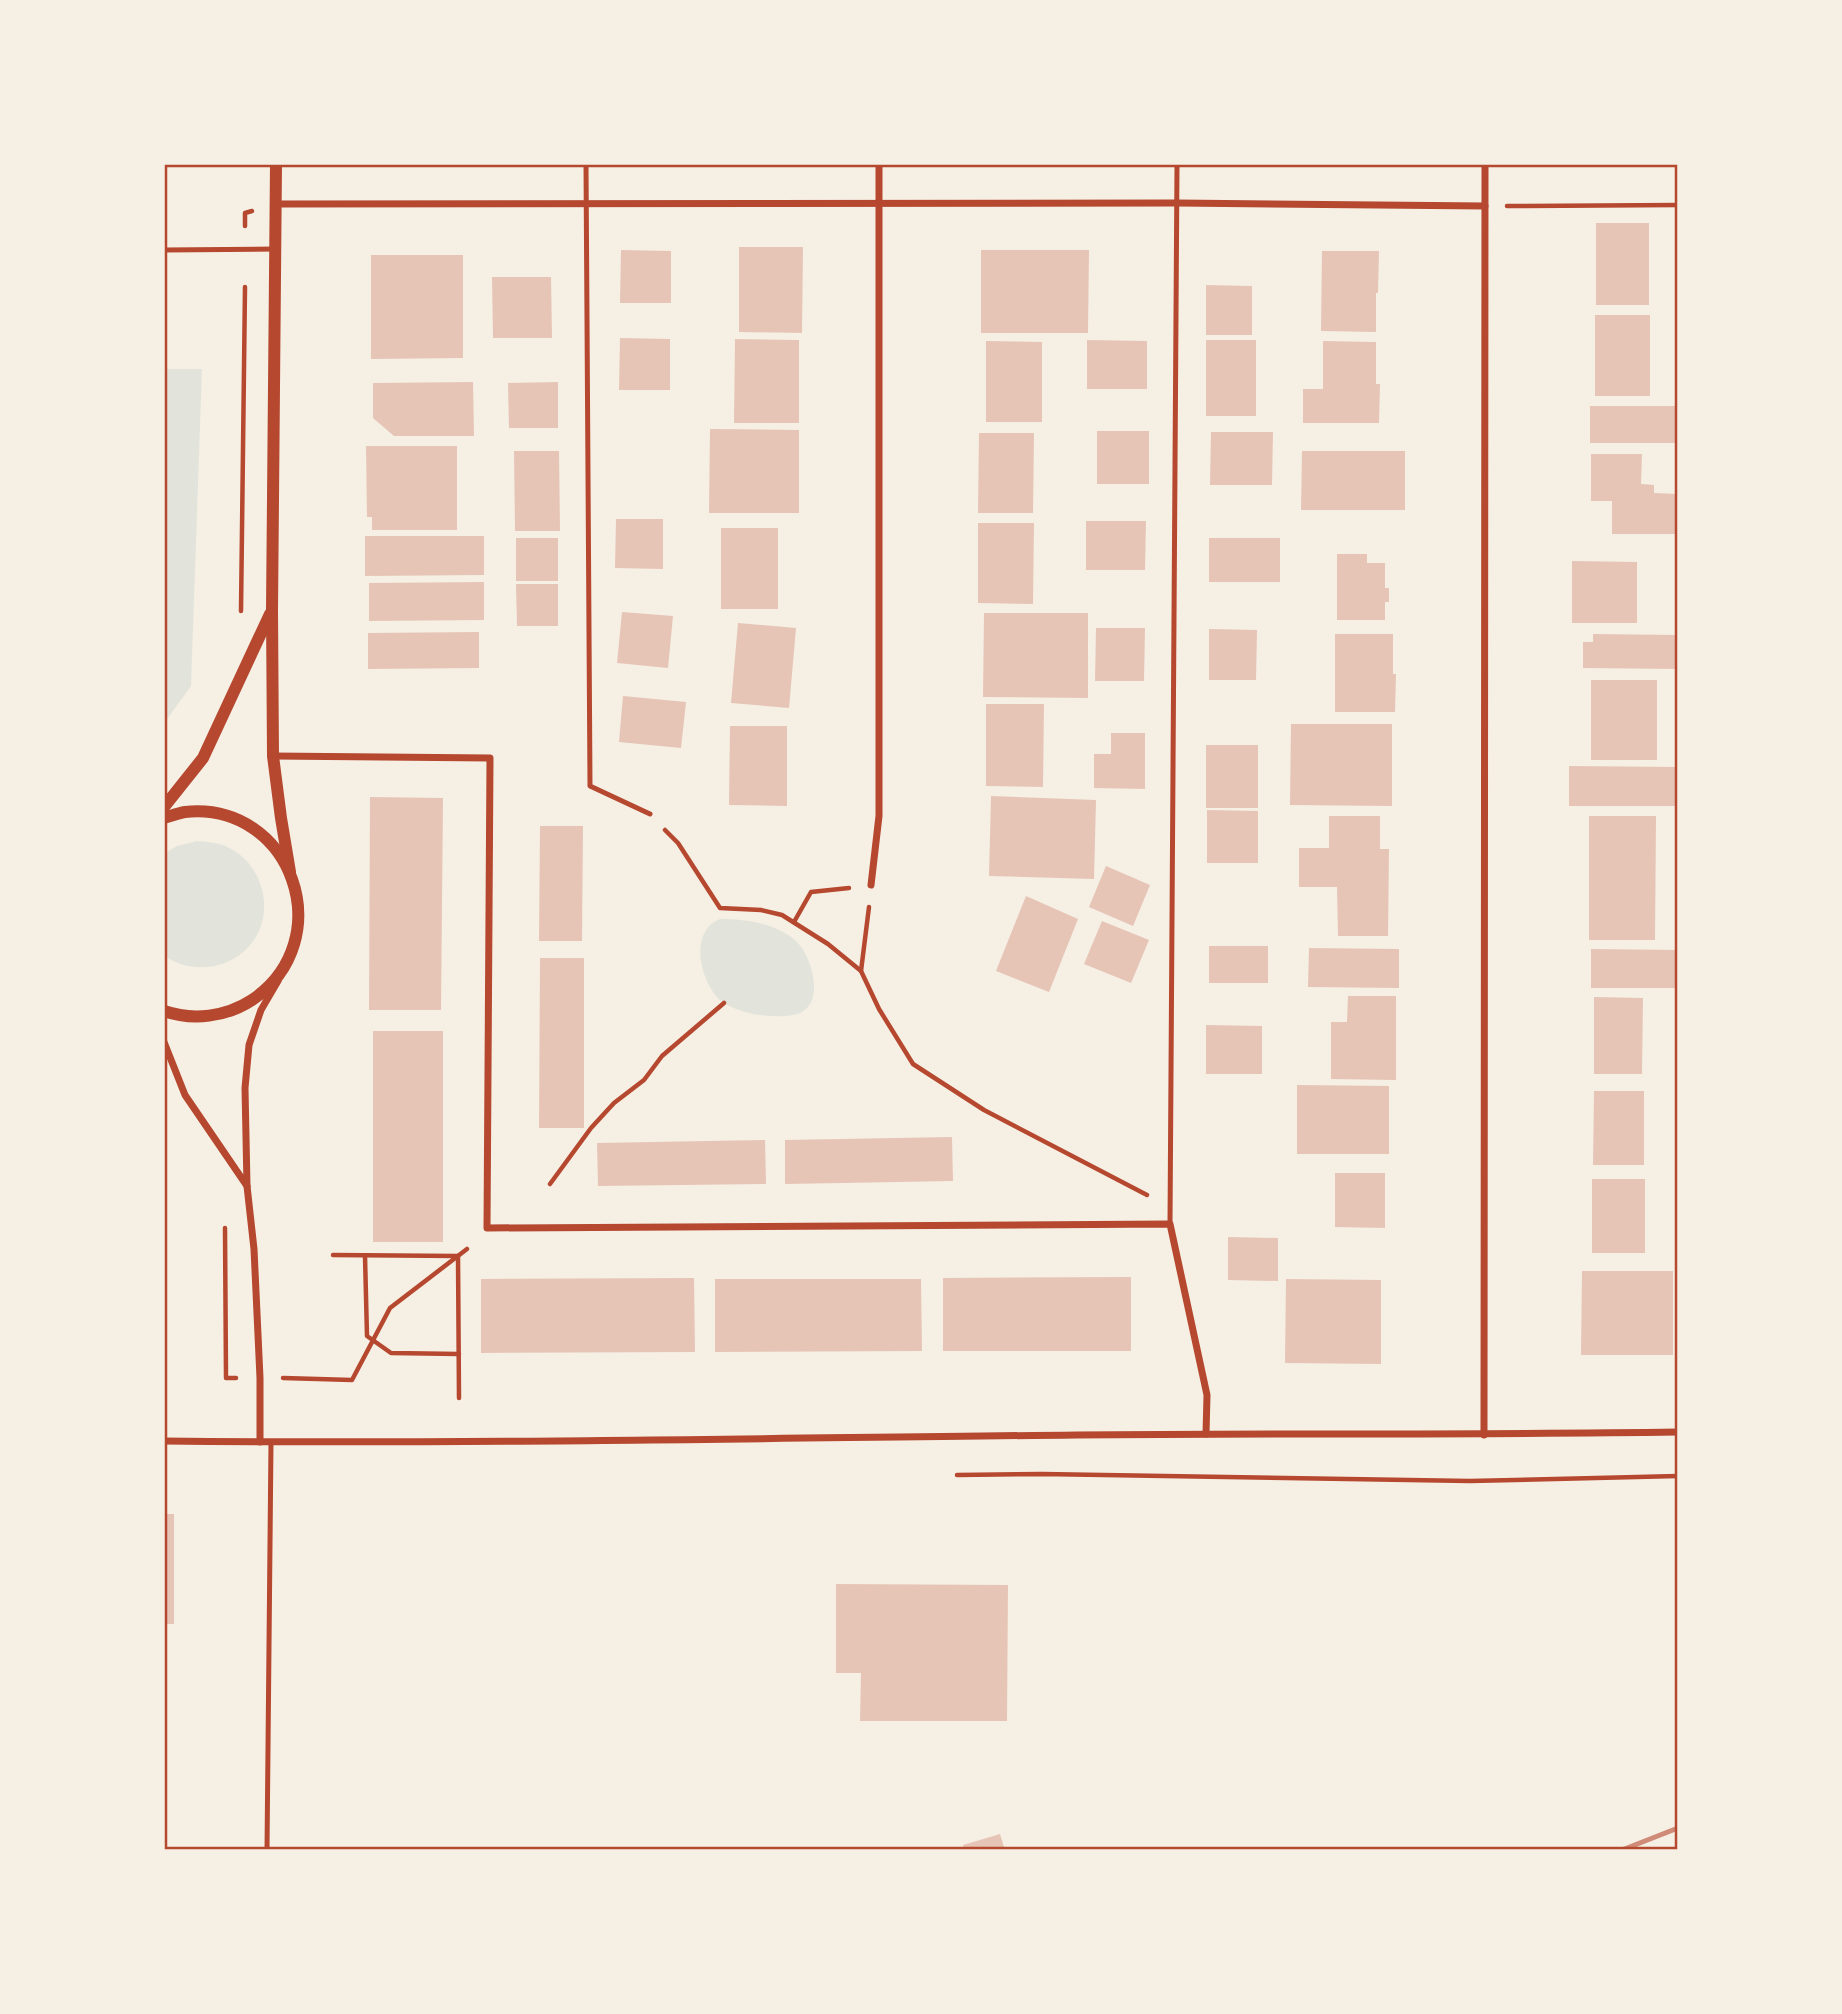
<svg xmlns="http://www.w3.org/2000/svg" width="1842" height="2014" viewBox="0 0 1842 2014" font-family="'Exo 2',sans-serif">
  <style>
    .green { fill: #e2e4dc }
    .building { fill: #e6c5b7 }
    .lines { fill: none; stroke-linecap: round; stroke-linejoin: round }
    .path { stroke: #b5482f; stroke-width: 4.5 }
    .service { stroke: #b5482f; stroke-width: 5 }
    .minor { stroke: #b5482f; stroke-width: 7 }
    .tertiary { stroke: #b5482f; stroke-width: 12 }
    .rail { stroke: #cf8b77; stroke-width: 5 }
    .neatline { fill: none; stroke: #b5482f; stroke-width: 2.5 }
  </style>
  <rect width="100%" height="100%" fill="#f6efe4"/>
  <!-- green -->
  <g class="green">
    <polygon points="165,369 202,369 191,686 165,722"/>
    <path d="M197,841C210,842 222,843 233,850C261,866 273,906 257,935C239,968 195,977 165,956V853L177,846Z"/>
    <path d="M720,919C746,919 774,923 795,940C814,957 827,1010 793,1015C772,1019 738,1014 721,1001C700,983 688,931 720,919Z"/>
  </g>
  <!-- building -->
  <g class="building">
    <rect x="1596" y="223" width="53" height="82"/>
    <polygon points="739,247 803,247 802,333 739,332"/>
    <polygon points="621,250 671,251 671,303 620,303"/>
    <polygon points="981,250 1089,250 1088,333 981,333"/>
    <polygon points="1322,251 1379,251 1378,293 1376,293 1376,332 1321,331"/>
    <polygon points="371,255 463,255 463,358 371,359"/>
    <polygon points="492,277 551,277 552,338 493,338"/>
    <polygon points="1206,285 1252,286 1252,335 1206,335"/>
    <rect x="1595" y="315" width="55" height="81"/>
    <polygon points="620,338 670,339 670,390 619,390"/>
    <polygon points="735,339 799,340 799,423 734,423"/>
    <polygon points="1087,340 1147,341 1147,389 1087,389"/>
    <rect x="1206" y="340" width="50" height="76"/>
    <polygon points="986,341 1042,342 1042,422 986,422"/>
    <polygon points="1323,341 1376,342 1376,384 1380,384 1379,423 1303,423 1303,389 1323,389"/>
    <polygon points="473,382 474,436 394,436 373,418 373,383"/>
    <polygon points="558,382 558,428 509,428 508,383"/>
    <rect x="1590" y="406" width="88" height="37"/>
    <polygon points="710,429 799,430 799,513 709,513"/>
    <rect x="1097" y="431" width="52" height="53"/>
    <polygon points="1211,432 1273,432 1272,485 1210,485"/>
    <polygon points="979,433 1034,433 1033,513 978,513"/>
    <polygon points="366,446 457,446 457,530 372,530 372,517 367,517"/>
    <polygon points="514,451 559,451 560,531 515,531"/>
    <polygon points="1302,451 1405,451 1405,510 1301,510"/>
    <polygon points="1591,454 1642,454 1641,484 1654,485 1654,493 1678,494 1678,534 1612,534 1612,501 1591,501"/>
    <polygon points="616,519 663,519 663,569 615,568"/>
    <polygon points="1086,521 1146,521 1145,570 1086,570"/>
    <polygon points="978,523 1034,523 1033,604 978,603"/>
    <rect x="721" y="528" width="57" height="81"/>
    <polygon points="365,536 484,536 484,575 365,576"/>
    <rect x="516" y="538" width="42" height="43"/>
    <rect x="1209" y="538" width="71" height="44"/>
    <polygon points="1337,554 1367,554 1367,563 1385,563 1385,588 1389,588 1389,602 1385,602 1385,620 1337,620"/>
    <polygon points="1572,561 1637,562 1637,623 1572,623"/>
    <polygon points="484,582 484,620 369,621 369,583"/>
    <polygon points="516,584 558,584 558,626 517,626"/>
    <polygon points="622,612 673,616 668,668 617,663"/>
    <polygon points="984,613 1088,613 1088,698 983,697"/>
    <polygon points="738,623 796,628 789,708 731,703"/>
    <polygon points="1096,628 1145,628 1144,681 1095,681"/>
    <polygon points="1209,629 1257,630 1256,680 1209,680"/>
    <polygon points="479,632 479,668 368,669 368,633"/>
    <polygon points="1335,634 1393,634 1393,674 1396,674 1395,712 1335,712"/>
    <polygon points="1593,634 1678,635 1678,669 1583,668 1583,642 1593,642"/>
    <rect x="1591" y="680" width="66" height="80"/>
    <polygon points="623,696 686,702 681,748 619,742"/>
    <polygon points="986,704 1044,704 1043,787 986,786"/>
    <polygon points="1291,724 1392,724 1392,806 1290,805"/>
    <polygon points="730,726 787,726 787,806 729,805"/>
    <polygon points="1111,733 1145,733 1145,789 1094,788 1094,754 1111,754"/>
    <rect x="1206" y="745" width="52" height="63"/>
    <polygon points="1569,766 1678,767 1678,806 1569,806"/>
    <polygon points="991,796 1096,800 1094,879 989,876"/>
    <polygon points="370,797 443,798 441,1010 369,1010"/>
    <polygon points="1207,810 1258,811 1258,863 1207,863"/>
    <polygon points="1329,816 1380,816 1380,849 1389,849 1388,936 1338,936 1337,887 1299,887 1299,848 1329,848"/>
    <polygon points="1589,816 1656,816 1655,940 1589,940"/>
    <polygon points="540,826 583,826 582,941 539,941"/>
    <polygon points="1106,866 1150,885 1133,926 1089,907"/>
    <polygon points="1026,896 1078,919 1049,992 996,971"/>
    <polygon points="1102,921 1149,940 1131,983 1084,964"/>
    <rect x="1209" y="946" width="59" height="37"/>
    <polygon points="1309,948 1399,949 1399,988 1308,987"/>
    <polygon points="1591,949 1678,950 1678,988 1591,988"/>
    <polygon points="540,958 584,958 584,1128 539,1128"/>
    <polygon points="1348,996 1396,996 1396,1080 1331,1079 1331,1022 1347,1022"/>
    <polygon points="1594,997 1643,998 1642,1074 1594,1074"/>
    <polygon points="1206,1025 1262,1026 1262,1074 1206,1074"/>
    <rect x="373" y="1031" width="70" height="211"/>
    <polygon points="1297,1085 1389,1086 1389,1154 1297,1154"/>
    <polygon points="1594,1091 1644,1091 1644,1165 1593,1165"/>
    <polygon points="952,1137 953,1181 785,1184 785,1140"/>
    <polygon points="765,1140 766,1184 598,1186 597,1143"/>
    <polygon points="1335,1173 1385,1173 1385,1228 1335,1227"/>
    <rect x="1592" y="1179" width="53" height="74"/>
    <polygon points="1228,1237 1278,1238 1278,1281 1228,1280"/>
    <polygon points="1582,1271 1673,1271 1673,1355 1581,1355"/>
    <polygon points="1131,1277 1131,1351 943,1351 943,1278"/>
    <polygon points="694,1278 695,1352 481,1353 481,1279"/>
    <polygon points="715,1279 921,1279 922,1351 715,1352"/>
    <polygon points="1286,1279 1381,1280 1381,1364 1285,1363"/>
    <rect x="164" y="1514" width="10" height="110"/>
    <polygon points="836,1584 1008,1585 1007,1721 860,1721 861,1673 836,1673"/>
    <polygon points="1000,1834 1005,1850 964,1850 963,1845"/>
  </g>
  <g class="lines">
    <!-- path -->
    <g class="path">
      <polyline points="1507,206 1678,205"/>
      <polyline points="245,226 245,213 252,211"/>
      <polyline points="241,611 245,287"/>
      <polyline points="665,830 678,843 720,908 761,910 782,915 828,944 861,971 879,1009 913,1064 984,1110 1147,1195"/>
      <polyline points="794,922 811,892 849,888"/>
      <polyline points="861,971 869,907"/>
      <polyline points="550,1184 591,1128 614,1103 644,1080 662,1056 724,1003"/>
      <polyline points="225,1228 226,1378 236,1378"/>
      <polyline points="333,1255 458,1256 459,1398"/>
      <polyline points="365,1256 367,1336 391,1353 459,1354"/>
      <polyline points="283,1378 352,1380 390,1308 467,1249"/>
      <polyline points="957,1475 1042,1474 1470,1481 1678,1476"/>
    </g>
    <!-- service -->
    <g class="service">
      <polyline points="586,164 590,786 650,814"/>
      <polyline points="164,250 276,249"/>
      <polyline points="1170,1224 1177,164"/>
      <polyline points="267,1850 271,1442"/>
    </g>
    <!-- minor -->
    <g class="minor">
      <polyline points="276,204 1177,203 1485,206"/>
      <polyline points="273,756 490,758 487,1228 1170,1224 1207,1395 1206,1434"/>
      <polyline points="871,885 879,816 879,164"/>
      <polyline points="164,1042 185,1095 247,1186"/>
      <polyline points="1484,1435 1485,164"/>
      <path d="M164,1441C469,1444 773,1438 1077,1435C1277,1433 1477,1435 1678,1432"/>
      <polyline points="260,1442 260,1378 254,1249 247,1186 245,1088 249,1045 261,1010 278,981"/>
    </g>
    <!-- tertiary -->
    <g class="tertiary">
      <polyline points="276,164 272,610 273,756 281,818 290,872"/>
      <polyline points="164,807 203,758 270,614"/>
      <path d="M164,818C171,816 178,813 185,812C292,801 341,940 252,1000C226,1017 193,1021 164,1011"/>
    </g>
    <!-- rail -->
    <polyline class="rail" points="1622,1850 1678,1828"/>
  </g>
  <!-- border -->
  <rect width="1842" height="2014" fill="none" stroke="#f6efe4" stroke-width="332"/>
  <rect x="166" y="166" width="1510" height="1682" class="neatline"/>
</svg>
